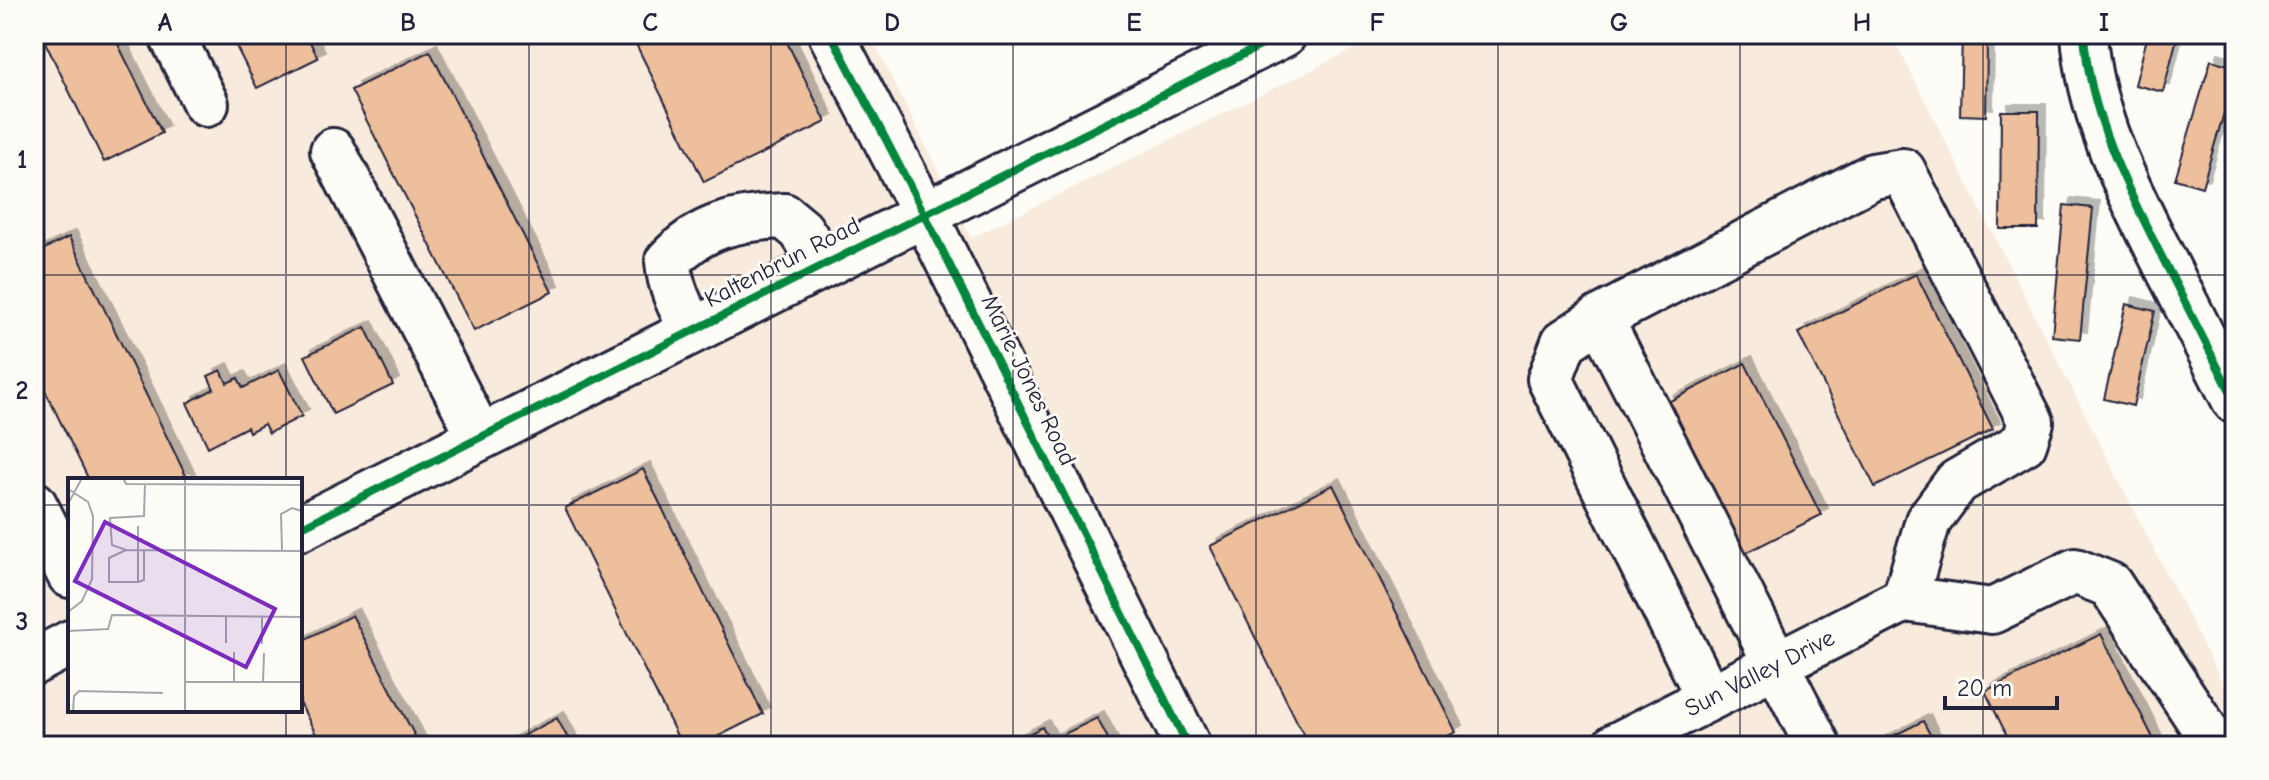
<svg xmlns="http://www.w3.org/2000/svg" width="2269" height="780" viewBox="0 0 2269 780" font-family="'Comic Neue',sans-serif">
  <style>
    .built { fill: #f8eadc; fill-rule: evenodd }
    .building { fill: #eebf9d; stroke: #22223b; stroke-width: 2; filter: url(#shadow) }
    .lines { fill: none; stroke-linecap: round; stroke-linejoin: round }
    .minor-casing { stroke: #22223b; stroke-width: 50 }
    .minor { stroke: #fdfcf7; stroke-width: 44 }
    .cycleway-casing { stroke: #fdfcf7; stroke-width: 13 }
    .cycleway { stroke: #00873e; stroke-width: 8 }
    .grid { fill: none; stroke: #22223b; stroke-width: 2; stroke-opacity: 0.55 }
    .labels { text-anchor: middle; stroke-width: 6; stroke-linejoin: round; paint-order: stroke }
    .street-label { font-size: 24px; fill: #22223b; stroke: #fdfcf7 }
    .inset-road { fill: none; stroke: #a5a5ac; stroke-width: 2 }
    .view { fill: #7b2cbf; fill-opacity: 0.15; stroke: #7b2cbf; stroke-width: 4 }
    .inset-edge { fill: none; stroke: #22223b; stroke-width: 4 }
    .neatline { fill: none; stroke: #22223b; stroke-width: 3 }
    .grid-label { font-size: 26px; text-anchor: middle; font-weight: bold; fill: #22223b }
  </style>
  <defs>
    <filter id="shadow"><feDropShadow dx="7" dy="-7" stdDeviation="0" flood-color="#0004"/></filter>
  </defs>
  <rect width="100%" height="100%" fill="#fdfcf7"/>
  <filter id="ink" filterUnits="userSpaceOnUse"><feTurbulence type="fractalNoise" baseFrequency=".0125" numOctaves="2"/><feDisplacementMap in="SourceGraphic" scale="16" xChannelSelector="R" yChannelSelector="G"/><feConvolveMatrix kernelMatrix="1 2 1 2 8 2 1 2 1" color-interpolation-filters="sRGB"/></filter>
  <g filter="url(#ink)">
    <!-- built -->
    <path class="built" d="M34,34H870L971,238L1384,34H1891L2235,708V746H34ZM70,480H300V710H70Z"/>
    <!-- building -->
    <g class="building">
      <polygon points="41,34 113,34 162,133 104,162"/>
      <polygon points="230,34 306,34 318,58 257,88"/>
      <polygon points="631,34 783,34 826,122 704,182"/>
      <polygon points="1962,34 2001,34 2000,42 1987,41 1986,116 1960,115"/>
      <polygon points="2148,34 2178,34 2163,92 2135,85"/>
      <polygon points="430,51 552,292 474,331 351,90"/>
      <polygon points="2211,60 2235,67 2235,76 2202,187 2175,179"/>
      <polygon points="2001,111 2039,111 2038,229 2000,229"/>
      <polygon points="2064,205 2093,208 2080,339 2052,336"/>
      <polygon points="69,237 188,480 89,480 34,368 34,254"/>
      <polygon points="1916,274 1993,429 1875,487 1798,333"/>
      <polygon points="2126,304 2155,311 2133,406 2104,399"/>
      <polygon points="365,327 393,385 333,414 305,356"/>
      <polygon points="1745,363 1821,515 1742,555 1666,403"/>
      <polygon points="221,370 227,383 238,378 243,388 279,370 302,416 269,433 264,424 249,432 247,427 208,447 187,403 214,389 208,376"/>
      <polygon points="643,469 763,714 699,746 682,746 565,508"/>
      <polygon points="1333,485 1456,732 1428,746 1309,746 1210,546"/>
      <polygon points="352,615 420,746 322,746 300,703 300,642"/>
      <polygon points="2101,634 2157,746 2012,746 1985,691"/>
      <polygon points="557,718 572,746 503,746"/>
      <polygon points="1097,718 1112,746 1020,746 1017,740 1042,727 1050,741"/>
      <polygon points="1923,721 1936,746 1873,746"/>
    </g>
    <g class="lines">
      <!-- minor casing -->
      <g class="minor-casing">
        <g id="minor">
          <polyline points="171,34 206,104"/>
          <polyline points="831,34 924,213 1188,746"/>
          <path d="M2084,34C2089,114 2127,188 2163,259C2187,306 2211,354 2235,401"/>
          <polyline points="333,151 480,437"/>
          <polyline points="1600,318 1564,342 1550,379 1709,698"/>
          <path d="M693,330C680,307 670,287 668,261C701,225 738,218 784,216L801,230L823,264"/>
          <polyline points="34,504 70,575"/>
          <polyline points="300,528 1284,34"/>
          <polyline points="1905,599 1992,611 2075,571 2110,585 2216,746"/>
          <polyline points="34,662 70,643"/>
          <path id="s1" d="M1615,746L1905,599"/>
          <polyline points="1818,746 1600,318 1873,176 1903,171 2031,422 2024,443 1957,482 1928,521 1905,599"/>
        </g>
      </g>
      <!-- minor -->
      <use href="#minor" class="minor"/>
      <!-- cycleway casing -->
      <g class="cycleway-casing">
        <g id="cycleway">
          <polyline points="831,34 924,213 1188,746"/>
          <path d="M2084,34C2089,114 2127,188 2163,259C2187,306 2211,354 2235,401"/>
          <polyline points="300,528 1284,34"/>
        </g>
      </g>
      <!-- cycleway -->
      <use href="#cycleway" class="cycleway"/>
    </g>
  </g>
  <!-- grid -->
  <path class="grid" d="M286,34V480M529,34V746M771,34V746M1013,34V746M1256,34V746M1498,34V746M1740,34V746M1983,34V746M34,275H2235M34,505H70M300,505H2235M286,710V746"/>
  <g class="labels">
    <!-- street labels -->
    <g class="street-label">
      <text transform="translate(782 262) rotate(-27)" y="8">Kaltenbrun Road</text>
      <text transform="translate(1029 380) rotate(64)" y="8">Marie Jones Road</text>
      <text dy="8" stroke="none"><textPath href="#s1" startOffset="162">Sun Valley Drive</textPath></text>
    </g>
  </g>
  <!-- overview -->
  <g transform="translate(68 478)">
    <rect width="234" height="234" fill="#fdfcf7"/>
    <path class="inset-road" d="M55,0L58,6L234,7M117,0V234M77,6L76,38L42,40L44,67L58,72L234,73M0,11L20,24L25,38L24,101L14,123L0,134M0,26L14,0M58,72L41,80V104H70V48M214,72L213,36L224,30L234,33M70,104L76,102V72M158,138V165M0,153L40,151L44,137L234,139M194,166V138M166,174V204M117,204H234M195,204L196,175M5,234L6,218L11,213L95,215"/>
    <path class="view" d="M37,44L207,131L178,189L7,103Z"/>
    <rect width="234" height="234" class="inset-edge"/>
  </g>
  <!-- margin -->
  <rect width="2269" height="780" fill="none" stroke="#fdfcf7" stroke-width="88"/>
  <!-- scale -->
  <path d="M1945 696v12h112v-12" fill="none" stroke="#22223b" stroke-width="4"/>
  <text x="1957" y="696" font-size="24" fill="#22223b" stroke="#fdfcf7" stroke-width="6" paint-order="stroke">20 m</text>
  <rect x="44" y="44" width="2181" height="692" class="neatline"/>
  <g class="grid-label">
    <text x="165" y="31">A</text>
    <text x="408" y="31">B</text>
    <text x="650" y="31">C</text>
    <text x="892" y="31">D</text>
    <text x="1134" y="31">E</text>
    <text x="1377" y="31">F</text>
    <text x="1619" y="31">G</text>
    <text x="1862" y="31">H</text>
    <text x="2104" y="31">I</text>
    <text x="22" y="168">1</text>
    <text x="22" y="399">2</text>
    <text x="22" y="630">3</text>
  </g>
</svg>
